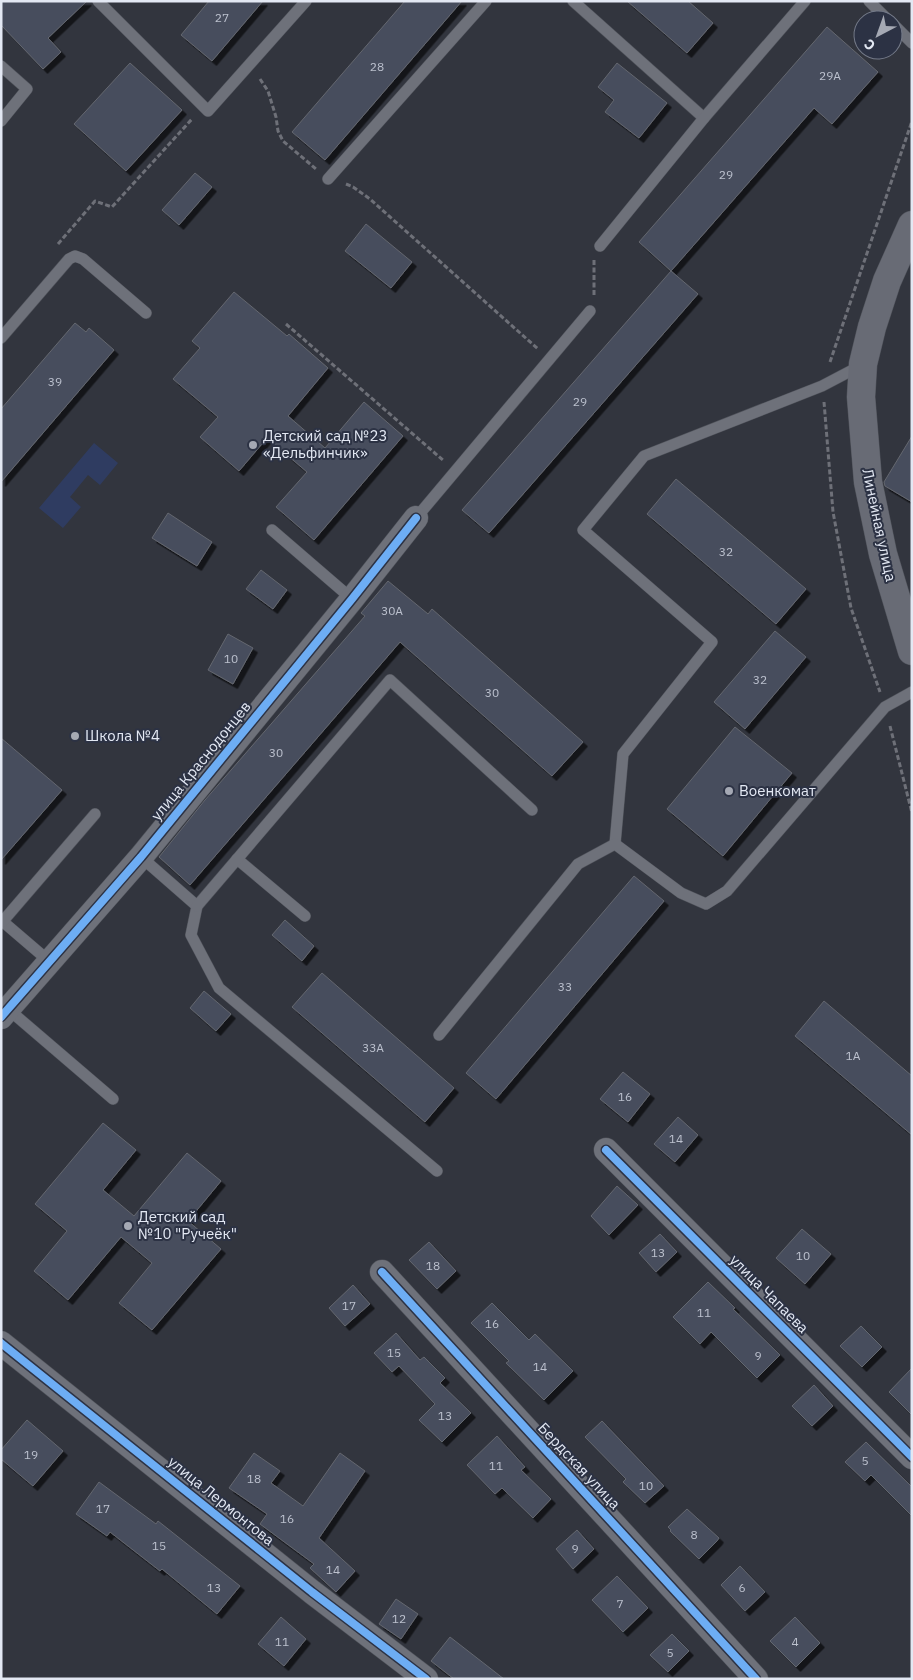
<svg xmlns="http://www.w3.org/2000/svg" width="913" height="1680" viewBox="0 0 913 1680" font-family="'IBM Plex Sans',sans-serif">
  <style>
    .green { fill: #2f3c61 }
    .building { fill: #474d5d; stroke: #64676f; filter: url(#shadow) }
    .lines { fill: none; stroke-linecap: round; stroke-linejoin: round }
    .service-casing { stroke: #4f525a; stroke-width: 12 }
    .minor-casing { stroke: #4f525a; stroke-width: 25 }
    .secondary-casing { stroke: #4f525a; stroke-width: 29 }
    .path { stroke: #6e7078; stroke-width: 3; stroke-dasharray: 5 2.5; stroke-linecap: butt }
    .service { stroke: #6e717a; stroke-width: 11 }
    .minor { stroke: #6e717a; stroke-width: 24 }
    .secondary { stroke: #686b75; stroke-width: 28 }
    .cycleway-casing { stroke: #2c3244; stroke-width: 11 }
    .cycleway { stroke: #6dadf4; stroke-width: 8 }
    .poi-dot { fill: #a5a9b4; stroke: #2c3244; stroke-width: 2 }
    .labels { text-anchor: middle; stroke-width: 4; stroke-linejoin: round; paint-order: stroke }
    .number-label { font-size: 12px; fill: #bcc1ce }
    .poi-label { font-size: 15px; fill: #e3e8f3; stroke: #2c3244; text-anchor: start }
    .street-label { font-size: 15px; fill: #e3e8f3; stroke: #2c3244 }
  </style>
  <defs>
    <filter id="shadow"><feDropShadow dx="4.5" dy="4.5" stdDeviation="0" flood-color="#0009"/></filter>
  </defs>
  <rect width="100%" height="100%" fill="#32353e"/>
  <!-- green -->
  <polygon class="green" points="94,443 118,463 100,485 88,475 70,497 81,507 63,528 39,508"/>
  <!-- building -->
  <g class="building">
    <polygon points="1,1 87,1 48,38 61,52 43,69 1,25"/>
    <polygon points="209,1 263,1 212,61 181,35"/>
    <polygon points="405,1 462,1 325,160 292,132"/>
    <polygon points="627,1 688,1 713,23 687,53"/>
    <polygon points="827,27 878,72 832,124 814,108 671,271 639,242"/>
    <polygon points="130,63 182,110 126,171 74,124"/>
    <polygon points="617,63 667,103 639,138 605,112 614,100 598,87"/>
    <polygon points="195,173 212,187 179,225 162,210"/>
    <polygon points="366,224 412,262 391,288 345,251"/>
    <polygon points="671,271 698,294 489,533 462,510"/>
    <polygon points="234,292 287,336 289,334 328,368 288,416 325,448 364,402 403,436 314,540 276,507 307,472 267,438 239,471 200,437 218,417 173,379 200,348 192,341"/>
    <polygon points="75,323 86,332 89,328 114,350 1,482 1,409"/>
    <polygon points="912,436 912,502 885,486 884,482"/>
    <polygon points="676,479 806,589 776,624 647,514"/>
    <polygon points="168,513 212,542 197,566 152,538"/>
    <polygon points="261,570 287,590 273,609 246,589"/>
    <polygon points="388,581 428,614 432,609 583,742 552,776 400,642 190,885 159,857 205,800 365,616 361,613"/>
    <polygon points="775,631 806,657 745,729 714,702"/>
    <polygon points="228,634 253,648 233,684 208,670"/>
    <polygon points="735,727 792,773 723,856 667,809"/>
    <polygon points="1,738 62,790 1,860"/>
    <polygon points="634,876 664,901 496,1099 466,1073"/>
    <polygon points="285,920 314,946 302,961 272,935"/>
    <polygon points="322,973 454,1088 425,1122 292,1007"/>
    <polygon points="204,991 231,1014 216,1031 190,1008"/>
    <polygon points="824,1001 912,1076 912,1135 795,1036"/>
    <polygon points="623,1072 650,1094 628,1122 600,1099"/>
    <polygon points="678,1117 698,1135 675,1162 654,1144"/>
    <polygon points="103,1123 136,1150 103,1190 134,1216 187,1153 221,1181 188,1221 221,1249 152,1330 119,1303 152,1263 121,1237 68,1300 34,1271 67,1231 35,1204"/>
    <polygon points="617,1186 638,1205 609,1235 591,1216"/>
    <polygon points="802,1229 831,1254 805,1284 776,1258"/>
    <polygon points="660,1234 677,1252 656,1272 639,1253"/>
    <polygon points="429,1242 456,1271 437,1289 409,1260"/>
    <polygon points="708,1282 735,1308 733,1309 780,1355 757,1378 711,1332 700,1344 673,1317"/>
    <polygon points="353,1285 370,1304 345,1326 329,1308"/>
    <polygon points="492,1303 529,1340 535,1334 573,1371 544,1400 506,1363 509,1361 471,1323"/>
    <polygon points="861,1326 882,1347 862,1367 840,1346"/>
    <polygon points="396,1333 420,1360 424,1357 445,1378 440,1383 471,1413 442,1442 419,1420 435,1404 399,1366 392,1372 374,1353"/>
    <polygon points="912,1368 912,1415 889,1392"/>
    <polygon points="814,1385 833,1406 812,1426 792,1406"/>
    <polygon points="27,1420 63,1451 33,1486 1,1459 1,1450"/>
    <polygon points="602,1421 664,1486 645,1503 623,1482 626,1479 585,1437"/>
    <polygon points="497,1436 525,1467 521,1470 551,1499 533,1518 502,1488 495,1494 467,1465"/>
    <polygon points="866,1442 912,1487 912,1516 871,1475 865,1481 845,1462"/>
    <polygon points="254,1453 280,1471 271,1483 303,1506 340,1453 365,1471 319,1538 355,1571 336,1592 310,1568 314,1564 260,1524 267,1514 229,1488"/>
    <polygon points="99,1482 156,1524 158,1521 240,1586 217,1614 162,1569 160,1571 110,1532 107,1536 76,1514"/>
    <polygon points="687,1509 719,1538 717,1541 699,1559 670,1531 671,1530 668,1527"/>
    <polygon points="577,1530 594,1549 573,1569 556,1549"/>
    <polygon points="740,1566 765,1592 745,1611 721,1585"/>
    <polygon points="617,1576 648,1608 623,1632 592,1600"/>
    <polygon points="396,1599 418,1614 401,1639 379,1624"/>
    <polygon points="281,1617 306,1639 284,1666 258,1644"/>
    <polygon points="795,1617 820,1643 796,1667 770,1641"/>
    <polygon points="672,1634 689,1651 668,1672 650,1655"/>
    <polygon points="450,1637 504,1679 454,1679 431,1661"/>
  </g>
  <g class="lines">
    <!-- service casing -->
    <g class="service-casing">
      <g id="service">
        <polyline points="98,1 208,111 306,1"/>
        <polyline points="573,1 704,118"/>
        <polyline points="869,1 888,20"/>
        <polyline points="893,24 912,43"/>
        <polyline points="1,66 27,89 1,121"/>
        <polyline points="328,179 486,1"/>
        <polyline points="600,246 704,118 805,1"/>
        <polyline points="1,338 69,259 75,256 83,259 146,313"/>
        <polyline points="416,518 590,311"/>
        <polyline points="272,530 352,599"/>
        <polyline points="615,844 623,754 712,642 583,530 644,456 822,386 862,365"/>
        <polyline points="141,857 197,906 191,935 219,988 437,1171"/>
        <polyline points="237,859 305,916"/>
        <polyline points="197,906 390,680 532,810"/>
        <polyline points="1,920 50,962"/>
        <polyline points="3,921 95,814"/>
        <polyline points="8,1009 113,1099"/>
        <polyline points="439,1035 578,864 615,844 681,893 706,904 727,891 885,707 912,692"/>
      </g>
    </g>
    <!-- minor casing -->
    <g class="minor-casing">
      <g id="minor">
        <polyline points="1,1017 141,857 352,599 416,518"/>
        <polyline points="606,1150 912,1457"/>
        <polyline points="382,1272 756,1679"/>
        <polyline points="1,1343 312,1592 426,1679"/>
      </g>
    </g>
    <!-- secondary casing -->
    <g class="secondary-casing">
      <polyline id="secondary" points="912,225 887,281 872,327 863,364 861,397 868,482 883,554 912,651"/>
    </g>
    <!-- path -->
    <g class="path">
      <polyline points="260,79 268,91 276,117 278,131 283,141 316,169"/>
      <polyline points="346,184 353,187 370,199 538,349"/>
      <polyline points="58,244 95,201 112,207 192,119"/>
      <polyline points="594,260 594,296"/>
      <polyline points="286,324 444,461"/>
      <polyline points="830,362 912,121"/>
      <polyline points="824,402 833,512 851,608 880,692"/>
      <polyline points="890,726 912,813"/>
    </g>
    <!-- service -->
    <use href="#service" class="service"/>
    <!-- minor -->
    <use href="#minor" class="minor"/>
    <!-- secondary -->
    <use href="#secondary" class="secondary"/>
    <!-- cycleway casing -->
    <g class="cycleway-casing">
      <g id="cycleway">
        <polyline points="1,1017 141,857 352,599 416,518"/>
        <polyline points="606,1150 912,1457"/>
        <polyline points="382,1272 756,1679"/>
        <polyline points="1,1343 312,1592 426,1679"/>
      </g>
    </g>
    <!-- cycleway -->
    <use href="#cycleway" class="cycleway"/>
  </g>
  <!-- markers -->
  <g class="poi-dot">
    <circle cx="253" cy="445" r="5"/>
    <circle cx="75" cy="736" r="5"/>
    <circle cx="729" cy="791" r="5"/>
    <circle cx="128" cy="1226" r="5"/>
  </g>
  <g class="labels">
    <!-- number labels -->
    <g class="number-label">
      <text x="222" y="22">27</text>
      <text x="377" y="71">28</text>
      <text x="830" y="80">29А</text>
      <text x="726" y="179">29</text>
      <text x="55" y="386">39</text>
      <text x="580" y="406">29</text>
      <text x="726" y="556">32</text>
      <text x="392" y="615">30А</text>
      <text x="231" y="663">10</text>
      <text x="760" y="684">32</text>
      <text x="492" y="697">30</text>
      <text x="276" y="757">30</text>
      <text x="565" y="991">33</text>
      <text x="373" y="1052">33А</text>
      <text x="853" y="1060">1А</text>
      <text x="625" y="1101">16</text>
      <text x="676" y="1143">14</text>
      <text x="658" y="1257">13</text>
      <text x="803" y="1260">10</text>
      <text x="433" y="1270">18</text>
      <text x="349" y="1310">17</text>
      <text x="704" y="1317">11</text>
      <text x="492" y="1328">16</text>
      <text x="394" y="1357">15</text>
      <text x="758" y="1360">9</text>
      <text x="540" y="1371">14</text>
      <text x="445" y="1420">13</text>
      <text x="31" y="1459">19</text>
      <text x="865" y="1465">5</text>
      <text x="496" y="1470">11</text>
      <text x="254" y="1483">18</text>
      <text x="646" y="1490">10</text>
      <text x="103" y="1513">17</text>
      <text x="287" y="1523">16</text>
      <text x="694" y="1539">8</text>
      <text x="159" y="1550">15</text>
      <text x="575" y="1553">9</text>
      <text x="333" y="1574">14</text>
      <text x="214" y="1592">13</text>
      <text x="742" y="1592">6</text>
      <text x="620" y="1608">7</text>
      <text x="399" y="1623">12</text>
      <text x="282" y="1646">11</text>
      <text x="795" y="1646">4</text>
      <text x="670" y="1657">5</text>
    </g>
    <!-- poi labels -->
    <g class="poi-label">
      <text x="263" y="441">Детский сад №23<tspan x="263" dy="17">«Дельфинчик»</tspan></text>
      <text x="85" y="741">Школа №4</text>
      <text x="739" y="796">Военкомат</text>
      <text x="138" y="1222">Детский сад<tspan x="138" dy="17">№10 "Ручеёк"</tspan></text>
    </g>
    <!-- street labels -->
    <g class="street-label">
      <text transform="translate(879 525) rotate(78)" y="5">Линейная улица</text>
      <text transform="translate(201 761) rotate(-51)" y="5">улица Краснодонцев</text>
      <text transform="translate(769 1294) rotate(45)" y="5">улица Чапаева</text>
      <text transform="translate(579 1466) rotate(47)" y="5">Бердская улица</text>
      <text transform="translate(221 1501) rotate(39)" y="5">улица Лермонтова</text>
    </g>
  </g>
  <!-- border -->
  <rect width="913" height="1680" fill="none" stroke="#e3e8f3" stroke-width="5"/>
  <!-- north arrow -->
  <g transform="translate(878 35) rotate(221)"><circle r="24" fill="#2c3244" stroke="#757b8a"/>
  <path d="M0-4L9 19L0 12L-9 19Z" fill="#a5a9b4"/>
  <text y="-8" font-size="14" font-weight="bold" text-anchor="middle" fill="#e3e8f3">С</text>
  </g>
</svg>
